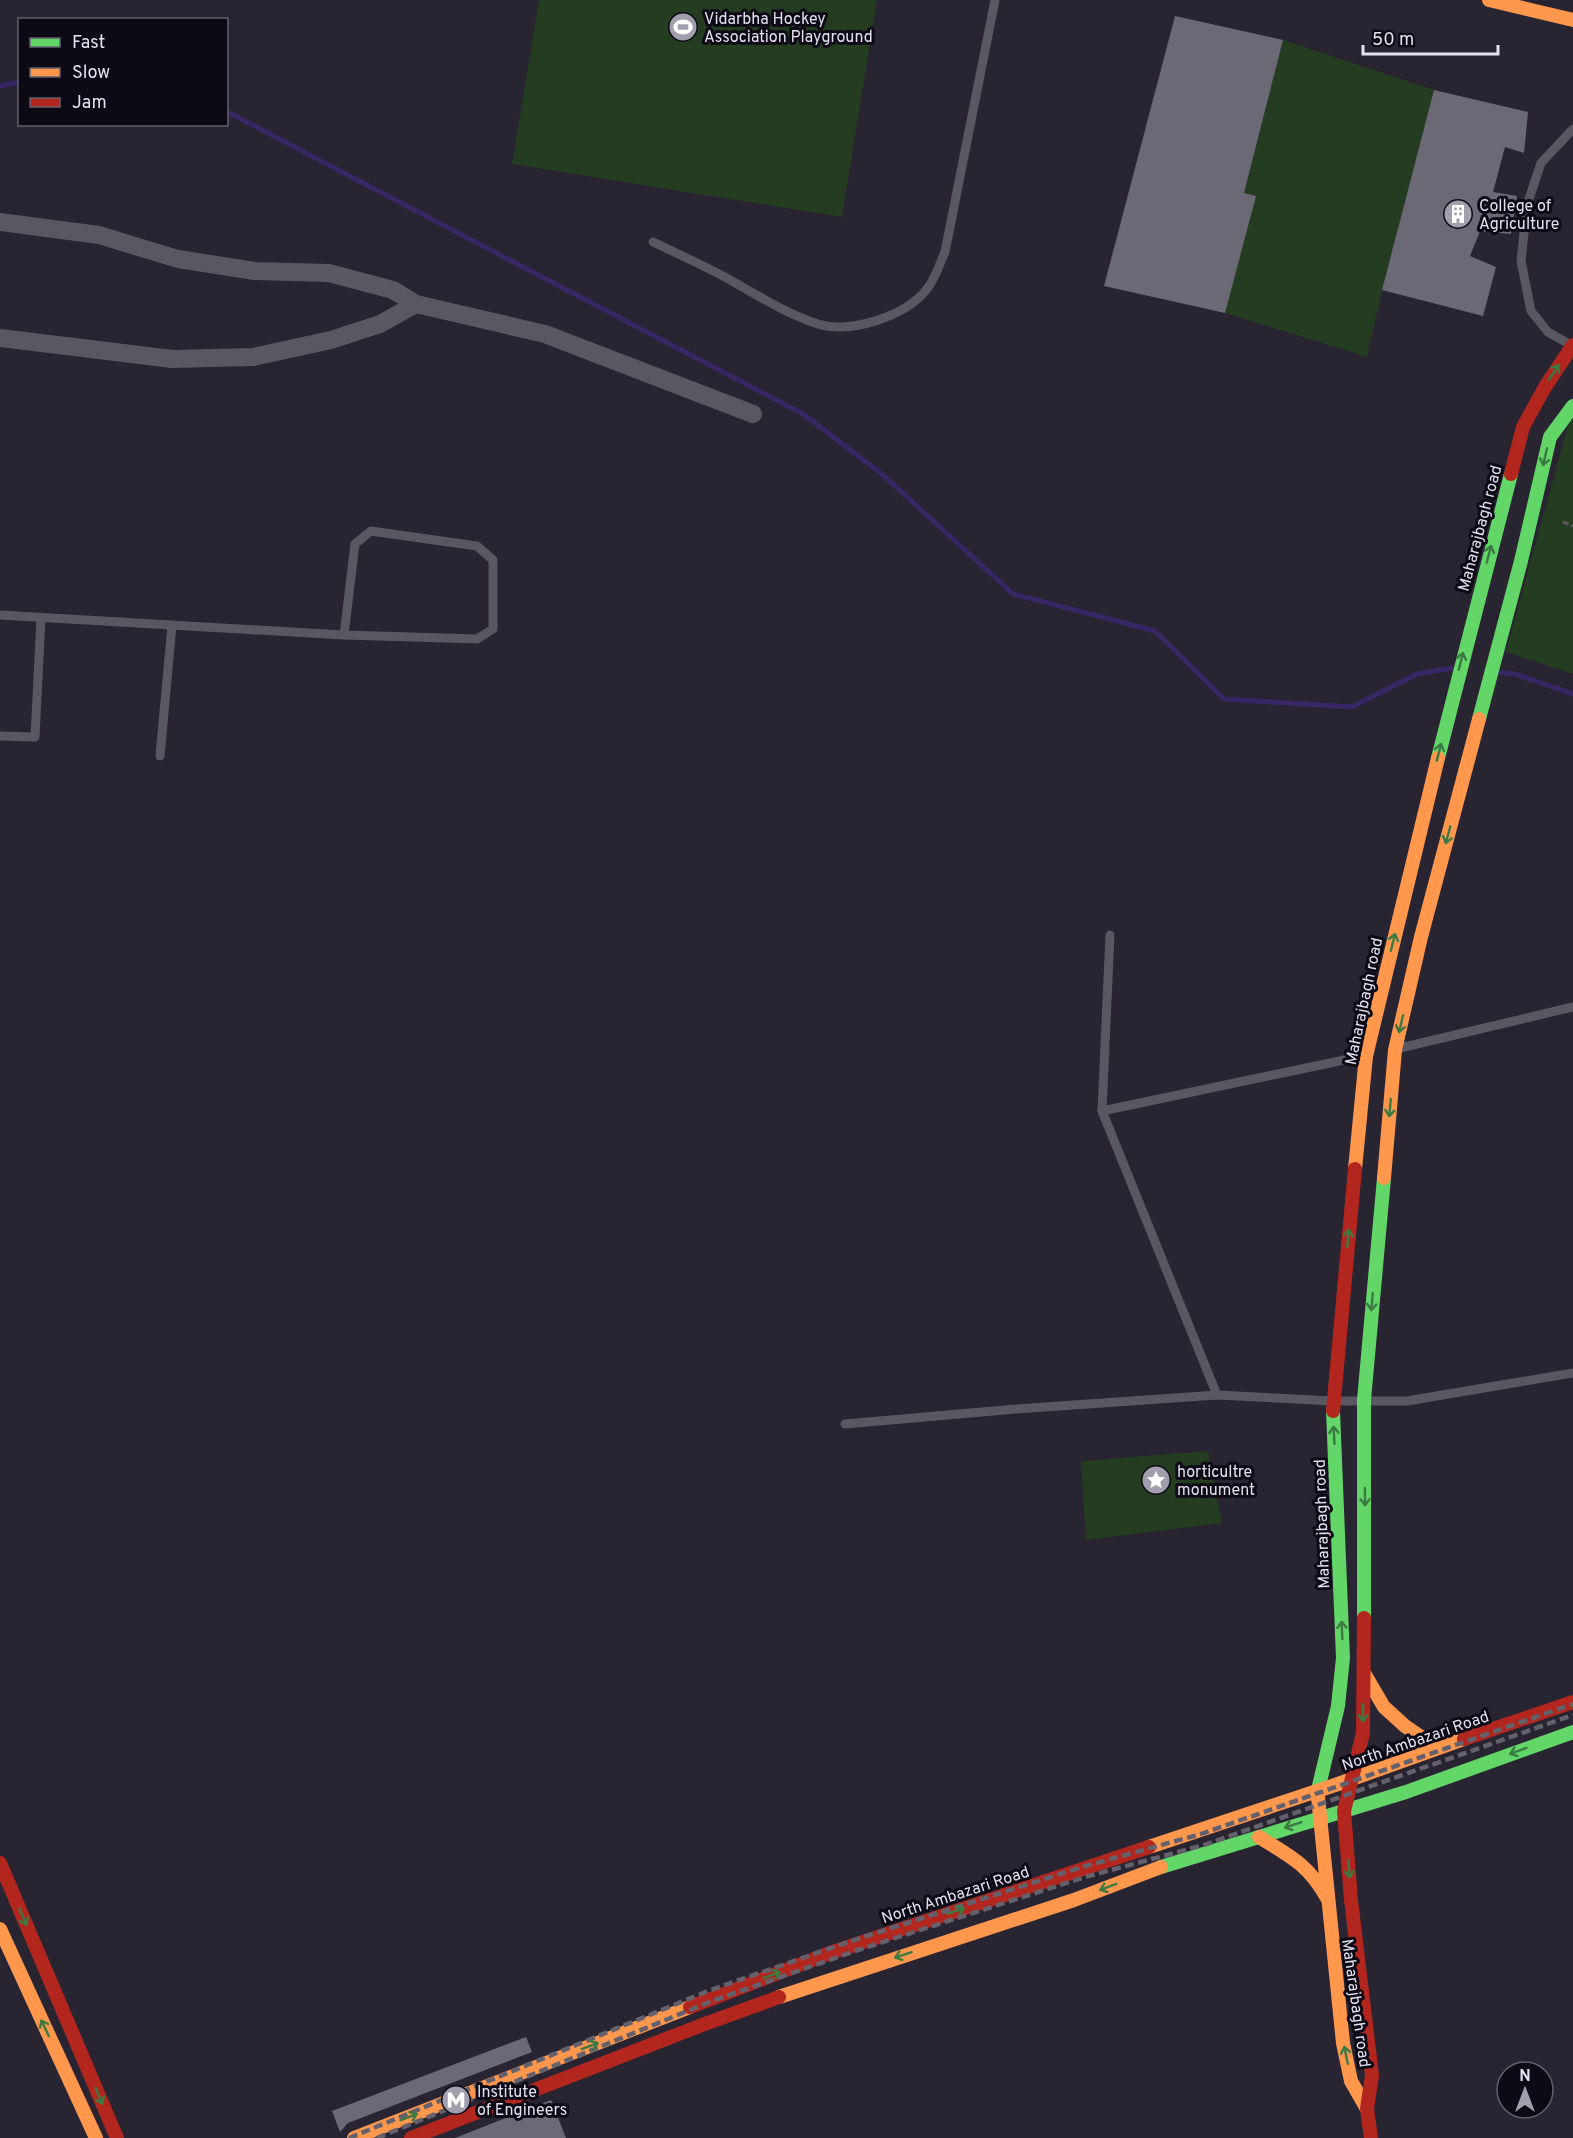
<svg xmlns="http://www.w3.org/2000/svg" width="1573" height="2138" viewBox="0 0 1573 2138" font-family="Overpass,sans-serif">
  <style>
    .green { fill: #243d21 }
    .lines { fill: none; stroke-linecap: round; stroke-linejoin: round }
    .stream { stroke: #382764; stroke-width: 5 }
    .building { fill: #6c6976 }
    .path { stroke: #595761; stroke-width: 3; stroke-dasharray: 6 3; stroke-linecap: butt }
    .lane { stroke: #595762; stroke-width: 9 }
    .street { stroke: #595762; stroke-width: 18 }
    .fast { stroke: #63d668; stroke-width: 14 }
    .slow { stroke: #ff974d; stroke-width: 14 }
    .jam { stroke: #b3261e; stroke-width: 14 }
    .rail { stroke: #64616d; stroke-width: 4.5; stroke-dasharray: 9 4.5; stroke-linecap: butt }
    .oneway { stroke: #3c7a43 }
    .labels { text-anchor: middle; stroke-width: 6; stroke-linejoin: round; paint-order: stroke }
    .poi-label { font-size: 16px; fill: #e2e0f1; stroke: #0d0a16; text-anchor: start }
    .street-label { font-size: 16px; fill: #e2e0f1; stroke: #0d0a16 }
  </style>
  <rect width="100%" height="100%" fill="#282432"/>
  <!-- green -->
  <g class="green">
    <polygon points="539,0 877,0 842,217 512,164"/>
    <polygon points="1283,40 1434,90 1382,290 1367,357 1225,313 1244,193"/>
    <polygon points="1573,420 1573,674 1506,652 1568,425"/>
    <polygon points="1208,1451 1222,1523 1086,1540 1081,1461"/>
  </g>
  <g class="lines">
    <!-- stream -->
    <g class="stream">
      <polyline points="0,86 20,82"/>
      <polyline points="226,111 803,414 883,475 1013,594 1155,631 1224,699 1352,707 1417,674 1452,668"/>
      <polyline points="1498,672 1515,674 1573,694"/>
    </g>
  </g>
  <!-- building -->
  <g class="building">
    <polygon points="1175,16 1283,40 1244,193 1256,196 1225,313 1104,286"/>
    <polygon points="1434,90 1528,112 1524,153 1505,147 1493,192 1517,196 1511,234 1480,231 1470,256 1496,267 1483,316 1382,290"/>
    <polygon points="526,2037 532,2052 348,2123 340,2132 332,2111"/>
    <polygon points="551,2100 566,2138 455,2138"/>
  </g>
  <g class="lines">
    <!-- path -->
    <polyline class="path" points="1563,522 1573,526"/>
    <!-- lane -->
    <g class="lane">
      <path d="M653,242C676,253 700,264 723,276C754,293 784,313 818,324C851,334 906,316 927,289C935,279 940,263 945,252L995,0"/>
      <polyline points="1571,345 1548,332 1531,311 1521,261 1527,205 1541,163 1573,129"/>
      <polyline points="0,615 344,635 477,639 493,629 493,560 477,546 371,531 355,544 344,635"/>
      <polyline points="0,736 35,737 41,618"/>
      <polyline points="160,756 172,625"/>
      <polyline points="1400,1048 1573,1007"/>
      <polyline points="1102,1111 1110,935"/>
      <polyline points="1217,1395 1102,1111 1363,1056"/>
      <polyline points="845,1424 1016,1409 1217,1395 1333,1401 1407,1401 1573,1373"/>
    </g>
    <!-- street -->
    <g class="street">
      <polyline points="0,222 99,235 178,259 255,271 329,273 393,290 416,304"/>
      <polyline points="0,338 172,359 253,357 331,340 380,324 416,304 545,334 753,414"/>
    </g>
    <!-- fast -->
    <g class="fast">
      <polyline points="1479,719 1521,561 1550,437 1573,406"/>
      <polyline points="1438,758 1511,474"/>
      <polyline points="1364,1618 1364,1400 1384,1178"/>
      <polyline points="1318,1797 1318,1790 1338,1706 1343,1658 1333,1411"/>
      <polyline points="1161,1867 1406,1792 1573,1732"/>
    </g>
    <!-- slow -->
    <g class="slow">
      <polyline points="1489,0 1573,20"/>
      <polyline points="1355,1169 1366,1056 1438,758"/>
      <polyline points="1384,1178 1395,1050 1421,937 1479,719"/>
      <polyline points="1364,1673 1384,1707 1405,1726 1437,1748"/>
      <polyline points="1318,1797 1343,2043 1351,2081 1367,2109"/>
      <path d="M1259,1837C1290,1856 1309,1865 1327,1898"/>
      <polyline points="1149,1847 1338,1784 1464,1739"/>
      <polyline points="0,1929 96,2138"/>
      <polyline points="779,1997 1074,1900 1161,1867"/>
      <polyline points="354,2138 690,2007"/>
    </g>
    <!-- jam -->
    <g class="jam">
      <polyline points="1511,474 1523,427 1545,387 1573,345"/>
      <polyline points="1333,1411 1355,1169"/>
      <polyline points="1364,1618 1363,1733 1344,1811 1351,1900 1372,2075 1367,2109 1371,2138"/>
      <polyline points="1464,1739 1573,1702"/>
      <polyline points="0,1863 117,2138"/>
      <polyline points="690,2007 830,1953 1149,1847"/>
      <polyline points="411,2138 702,2025 779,1997"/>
    </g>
    <!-- rail -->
    <g class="rail">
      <polyline points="349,2138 708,1991 851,1941 1082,1867 1201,1834 1573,1704"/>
      <polyline points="377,2138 712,2001 855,1951 1085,1877 1204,1845 1573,1715"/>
    </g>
  </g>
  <!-- one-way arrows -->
  <defs><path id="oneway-shaft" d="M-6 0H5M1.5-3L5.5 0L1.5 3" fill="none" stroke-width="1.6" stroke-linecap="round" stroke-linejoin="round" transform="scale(1.5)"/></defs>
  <g class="oneway">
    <use href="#oneway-shaft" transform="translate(1554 372) rotate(-56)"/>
    <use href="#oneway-shaft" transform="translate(1545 457) rotate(103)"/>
    <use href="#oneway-shaft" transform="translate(1489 554) rotate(-75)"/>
    <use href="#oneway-shaft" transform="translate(1461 661) rotate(-76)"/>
    <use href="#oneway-shaft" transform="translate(1439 752) rotate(-76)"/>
    <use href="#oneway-shaft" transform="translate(1448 835) rotate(105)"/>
    <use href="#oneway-shaft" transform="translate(1393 942) rotate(-76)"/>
    <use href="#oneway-shaft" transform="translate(1401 1024) rotate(103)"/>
    <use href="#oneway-shaft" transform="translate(1390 1108) rotate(95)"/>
    <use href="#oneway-shaft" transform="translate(1348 1238) rotate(-85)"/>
    <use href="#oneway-shaft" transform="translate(1372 1302) rotate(95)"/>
    <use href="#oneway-shaft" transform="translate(1334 1435) rotate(-93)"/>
    <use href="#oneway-shaft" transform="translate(1365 1497) rotate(89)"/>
    <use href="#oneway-shaft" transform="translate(1342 1630) rotate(-92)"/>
    <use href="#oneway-shaft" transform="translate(1363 1713) rotate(91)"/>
    <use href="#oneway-shaft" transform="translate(1518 1751) rotate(160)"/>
    <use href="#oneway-shaft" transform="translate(1293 1825) rotate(161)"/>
    <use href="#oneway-shaft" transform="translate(1349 1869) rotate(85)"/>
    <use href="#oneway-shaft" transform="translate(1108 1887) rotate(159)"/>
    <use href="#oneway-shaft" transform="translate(956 1911) rotate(-18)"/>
    <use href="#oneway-shaft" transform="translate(23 1917) rotate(67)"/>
    <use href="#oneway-shaft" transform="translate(903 1955) rotate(162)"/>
    <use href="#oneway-shaft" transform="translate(772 1975) rotate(-21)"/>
    <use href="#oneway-shaft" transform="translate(45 2028) rotate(-115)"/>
    <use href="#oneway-shaft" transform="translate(590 2046) rotate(-21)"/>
    <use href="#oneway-shaft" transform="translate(1346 2055) rotate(-102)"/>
    <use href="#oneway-shaft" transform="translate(99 2096) rotate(67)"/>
    <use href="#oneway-shaft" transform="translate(409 2117) rotate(-21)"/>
  </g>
  <!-- icons -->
  <defs>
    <g id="stadium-disc" transform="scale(1.5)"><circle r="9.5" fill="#a19eae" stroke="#0d0a16"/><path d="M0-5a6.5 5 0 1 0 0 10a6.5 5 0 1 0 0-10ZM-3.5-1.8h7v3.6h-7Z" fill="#fff"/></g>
    <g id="building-disc" transform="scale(1.5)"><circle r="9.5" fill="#a19eae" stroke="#0d0a16"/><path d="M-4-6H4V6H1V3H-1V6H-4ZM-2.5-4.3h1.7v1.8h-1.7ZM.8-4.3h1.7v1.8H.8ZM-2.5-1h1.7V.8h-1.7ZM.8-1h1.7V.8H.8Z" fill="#fff"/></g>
    <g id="sight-disc" transform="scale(1.5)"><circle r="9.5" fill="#a19eae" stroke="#0d0a16"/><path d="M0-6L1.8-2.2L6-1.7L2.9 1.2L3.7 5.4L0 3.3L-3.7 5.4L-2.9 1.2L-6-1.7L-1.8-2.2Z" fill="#fff"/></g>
    <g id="metro-disc" transform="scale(1.5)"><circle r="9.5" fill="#a19eae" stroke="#0d0a16"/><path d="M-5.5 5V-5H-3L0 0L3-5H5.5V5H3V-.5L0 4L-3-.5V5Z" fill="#fff"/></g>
  </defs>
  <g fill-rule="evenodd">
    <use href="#stadium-disc" x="683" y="27"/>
    <use href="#building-disc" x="1458" y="214"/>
    <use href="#sight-disc" x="1156" y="1480"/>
    <use href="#metro-disc" x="456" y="2100"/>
  </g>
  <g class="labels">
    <!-- poi labels -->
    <g class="poi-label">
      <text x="704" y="24">Vidarbha Hockey<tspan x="704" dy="18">Association Playground</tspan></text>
      <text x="1479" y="211">College of<tspan x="1479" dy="18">Agriculture</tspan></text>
      <text x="1177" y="1477">horticultre<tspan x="1177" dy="18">monument</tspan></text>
      <text x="477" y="2097">Institute<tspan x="477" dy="18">of Engineers</tspan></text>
    </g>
    <!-- street labels -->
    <g class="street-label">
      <text transform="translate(1479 528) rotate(-75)" y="6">Maharajbagh road</text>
      <text transform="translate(1363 1001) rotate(-78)" y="6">Maharajbagh road</text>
      <text transform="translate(1321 1524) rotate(-92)" y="6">Maharajbagh road</text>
      <text transform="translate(1415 1740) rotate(-19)" y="6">North Ambazari Road</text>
      <text transform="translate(955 1894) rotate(-18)" y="6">North Ambazari Road</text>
      <text transform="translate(1357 2003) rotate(82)" y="6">Maharajbagh road</text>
    </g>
  </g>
  <!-- legend -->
  <rect x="18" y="18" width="210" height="108" fill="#0d0a16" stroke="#62606e" stroke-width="1.5"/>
  <rect x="30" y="38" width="30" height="9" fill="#63d668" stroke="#62606e" stroke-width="1.5"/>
  <text x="72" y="48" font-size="18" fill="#e2e0f1">Fast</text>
  <rect x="30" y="68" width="30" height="9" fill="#ff974d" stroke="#62606e" stroke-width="1.5"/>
  <text x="72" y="78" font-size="18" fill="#e2e0f1">Slow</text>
  <rect x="30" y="98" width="30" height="9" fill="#b3261e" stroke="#62606e" stroke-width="1.5"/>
  <text x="72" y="108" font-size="18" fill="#e2e0f1">Jam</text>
  <!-- north arrow -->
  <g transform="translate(1525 2090)"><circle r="28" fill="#0d0a16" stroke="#62606e" stroke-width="1.5"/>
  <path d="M0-4.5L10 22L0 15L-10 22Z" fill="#a19eae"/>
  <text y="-9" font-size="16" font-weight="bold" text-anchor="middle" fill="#e2e0f1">N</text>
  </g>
  <!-- scale -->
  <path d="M1363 45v9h135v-9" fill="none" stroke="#e2e0f1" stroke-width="3"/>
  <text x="1372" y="45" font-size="18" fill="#e2e0f1" stroke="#0d0a16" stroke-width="4.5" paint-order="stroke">50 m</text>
</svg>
